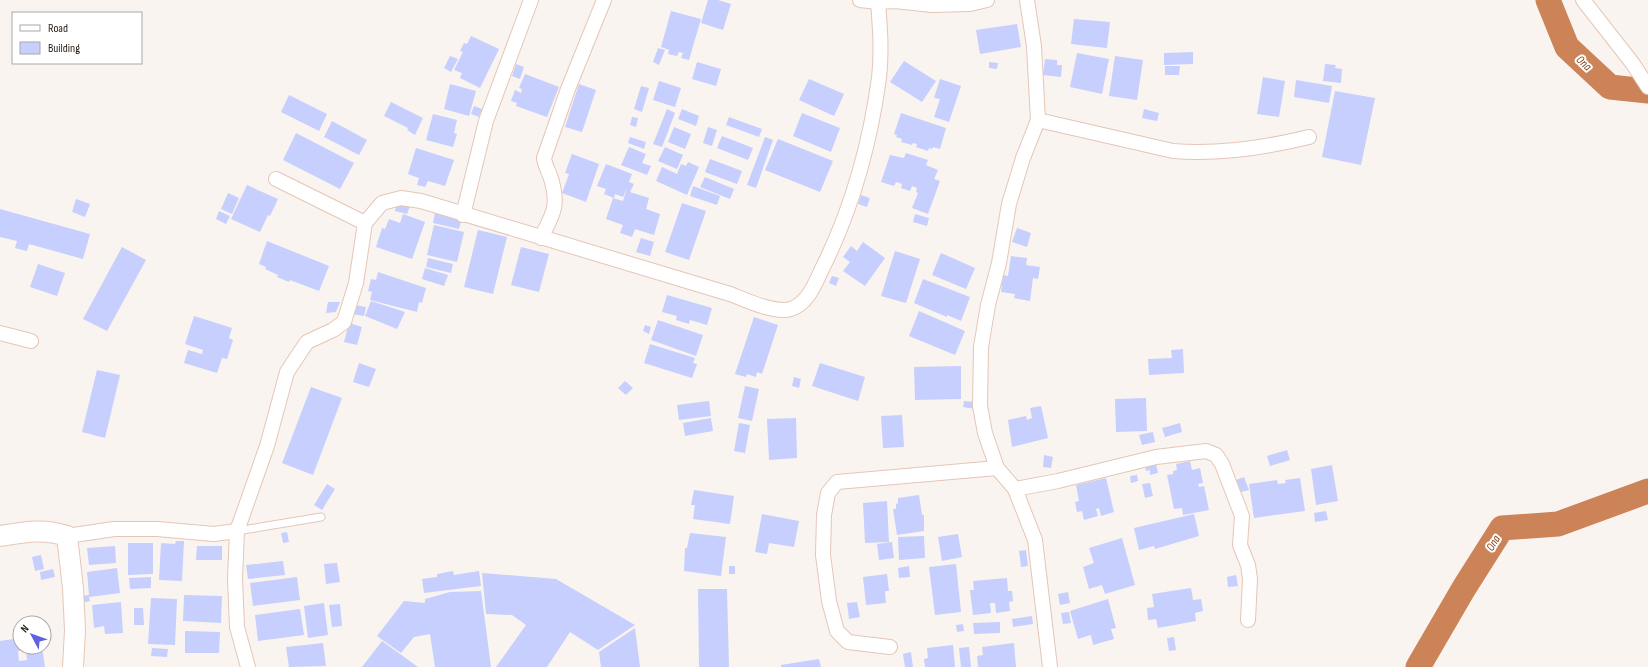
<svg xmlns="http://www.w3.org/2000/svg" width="1648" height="667" viewBox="0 0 1648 667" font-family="'Sofia Sans Condensed',sans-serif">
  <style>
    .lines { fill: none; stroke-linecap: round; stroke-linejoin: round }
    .river { stroke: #cc8358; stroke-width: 25 }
    .building { fill: #c6cffd; fill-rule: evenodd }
    .lane-casing { stroke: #e5c6b5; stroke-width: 9 }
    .street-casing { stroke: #e5c6b5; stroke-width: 16 }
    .secondary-casing { stroke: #e5c6b5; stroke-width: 22 }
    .lane { stroke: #fff; stroke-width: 7 }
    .street { stroke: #fff; stroke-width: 14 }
    .secondary { stroke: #fff; stroke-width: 20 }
    .labels { text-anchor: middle; stroke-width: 4; stroke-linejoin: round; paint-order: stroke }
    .water-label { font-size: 12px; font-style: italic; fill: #84400f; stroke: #fff }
  </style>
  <rect width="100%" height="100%" fill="#faf4f0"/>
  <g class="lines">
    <!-- river -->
    <g class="river">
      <polyline points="1548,0 1567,47 1610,87 1648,91"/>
      <polyline points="1418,667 1464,588 1502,528 1558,524 1648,491"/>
    </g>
  </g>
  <!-- building -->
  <g class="building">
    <polygon points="708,0 718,0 731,4 723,30 701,23"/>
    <polygon points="671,11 701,19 689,60 681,58 683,53 679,52 677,56 668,54 669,50 661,47"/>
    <polygon points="1074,19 1110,22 1107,48 1071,44"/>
    <polygon points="1017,24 1021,47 980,54 976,30"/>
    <polygon points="471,36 499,49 480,88 460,78 462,73 454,70 463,52 460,51 464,43 467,44"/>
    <polygon points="658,48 665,50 659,65 653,62"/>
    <polygon points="1193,52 1193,64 1164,65 1164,53"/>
    <polygon points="1077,53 1109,59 1102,94 1070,87"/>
    <polygon points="450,56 458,59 451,72 444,68"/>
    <polygon points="1115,56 1143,60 1137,100 1109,96"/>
    <polygon points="1045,59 1057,60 1057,65 1062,65 1061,77 1043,75"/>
    <polygon points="904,61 936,81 922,102 890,82"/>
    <polygon points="697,62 721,69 716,86 692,79"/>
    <polygon points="989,62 998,63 997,69 989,68"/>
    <polygon points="516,64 524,67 520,79 512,76"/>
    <polygon points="1325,64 1336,65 1335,68 1342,69 1341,83 1323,81"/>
    <polygon points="1165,66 1180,66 1179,75 1165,75"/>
    <polygon points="525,74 559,87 547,117 516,106 517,103 511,101 515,90 521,93 522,89 519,88"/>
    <polygon points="1263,77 1285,81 1279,117 1257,114"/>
    <polygon points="809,79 844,94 834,116 799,100"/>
    <polygon points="940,79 961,86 949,122 934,117 940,99 934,98"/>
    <polygon points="1296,80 1332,86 1329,103 1294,97"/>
    <polygon points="659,81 681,88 675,107 653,100"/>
    <polygon points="450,84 476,91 469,116 444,109"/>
    <polygon points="579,84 596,90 582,132 565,127"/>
    <polygon points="641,86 649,88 642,112 634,109"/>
    <polygon points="1335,91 1375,98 1361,165 1322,157"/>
    <polygon points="289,95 327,114 319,131 281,112"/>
    <polygon points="391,102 423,118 415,135 407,130 408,128 384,116"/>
    <polygon points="474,106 482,109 479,117 471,114"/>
    <polygon points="667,109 675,113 662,147 653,144"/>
    <polygon points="682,109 699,116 696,126 678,119"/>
    <polygon points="1144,109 1159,113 1157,121 1142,118"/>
    <polygon points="802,113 840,128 831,152 793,136"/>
    <polygon points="901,113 946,128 940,149 933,147 932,149 929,148 928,151 916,147 917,144 913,143 912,145 901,142 902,139 896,137 897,135 894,134"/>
    <polygon points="433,114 457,120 454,133 457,134 453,147 426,140"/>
    <polygon points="632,117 638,118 636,127 630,125"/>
    <polygon points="729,117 762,129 759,137 726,125"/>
    <polygon points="332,121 367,140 359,155 324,137"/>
    <polygon points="674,127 691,134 685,149 668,142"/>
    <polygon points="708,127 717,130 712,146 703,143"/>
    <polygon points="296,133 354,163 340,189 283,160"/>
    <polygon points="722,136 753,148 748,160 717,148"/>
    <polygon points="630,137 646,142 644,149 628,143"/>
    <polygon points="765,137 773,140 756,188 747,185"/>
    <polygon points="778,139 833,161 820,192 765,170"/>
    <polygon points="629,147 646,154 642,163 651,166 647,175 621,165"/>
    <polygon points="665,147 683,155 677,169 658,161"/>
    <polygon points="416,148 454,160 445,186 428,181 425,187 417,185 419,178 408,174"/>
    <polygon points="906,153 928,160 926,165 938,170 934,179 940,181 928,214 912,208 918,193 916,192 917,188 912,186 910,191 901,188 902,184 896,182 894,186 881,182 890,155 904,158"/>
    <polygon points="572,154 599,164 586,202 562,193 569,174 565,173"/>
    <polygon points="710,159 742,171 737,184 705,172"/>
    <polygon points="688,162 699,167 687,195 656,181 662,167 677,174 681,164 686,166"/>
    <polygon points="606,164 632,174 629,182 634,184 630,192 649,198 646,209 660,214 654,235 635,229 632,237 620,233 623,225 606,219 613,198 623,201 627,187 623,197 615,194 614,198 604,194 606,189 597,186"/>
    <polygon points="705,177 734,189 730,199 700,187"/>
    <polygon points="247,185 278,199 270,216 268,215 260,232 231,219"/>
    <polygon points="693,186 720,196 717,205 690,196"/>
    <polygon points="228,193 239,198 232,214 221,209"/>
    <polygon points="861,195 870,198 867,207 858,204"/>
    <polygon points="76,199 90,204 85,217 72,212"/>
    <polygon points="397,203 410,206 407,214 395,211"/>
    <polygon points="682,203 706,211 689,260 665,252"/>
    <polygon points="0,209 90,234 83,259 29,244 27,251 15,248 17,241 0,237"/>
    <polygon points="219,211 230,216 226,224 216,219"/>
    <polygon points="435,212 462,218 459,229 433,223"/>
    <polygon points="403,214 425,222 412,259 376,247 382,228 385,229 389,219 400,223"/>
    <polygon points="915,214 929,218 927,226 913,222"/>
    <polygon points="434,225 464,232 457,262 427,255"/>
    <polygon points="1017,228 1031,233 1027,247 1012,242"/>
    <polygon points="478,230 507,237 493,294 464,287"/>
    <polygon points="641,238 654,242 650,256 636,252"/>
    <polygon points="267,241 329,266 319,291 290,280 289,282 277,277 278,275 265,269 266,267 259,264"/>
    <polygon points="863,242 885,258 865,286 843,271 850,262 843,257 851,246 857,251"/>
    <polygon points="122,247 146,260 107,331 83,319"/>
    <polygon points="521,247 549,254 539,292 511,285"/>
    <polygon points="895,251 920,259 906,303 881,296"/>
    <polygon points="941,253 975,268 966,289 932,275"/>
    <polygon points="1011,256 1027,258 1026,265 1040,267 1038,279 1033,278 1030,301 1014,298 1015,294 1001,292 1003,275 1008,276"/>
    <polygon points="428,258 453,264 451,273 426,267"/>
    <polygon points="38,264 65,273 57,296 30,287"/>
    <polygon points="425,268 448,275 444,286 422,279"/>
    <polygon points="378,272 426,288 422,303 419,302 417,312 370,300 372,292 368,291 371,279 376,280"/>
    <polygon points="832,276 839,278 836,286 829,283"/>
    <polygon points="923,279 970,297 961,321 947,315 947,317 914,303"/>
    <polygon points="667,295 712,308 707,325 690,320 689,324 676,320 677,316 662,312"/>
    <polygon points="371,301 405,312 397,329 365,316"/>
    <polygon points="328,302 340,302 336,312 326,313"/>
    <polygon points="354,305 366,307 364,316 352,314"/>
    <polygon points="919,311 965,331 955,355 909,336"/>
    <polygon points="194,316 232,328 229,338 233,340 227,359 222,358 217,373 184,363 188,350 202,354 203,350 185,344"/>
    <polygon points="754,317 778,325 762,374 757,372 756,377 747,374 746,377 735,374"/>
    <polygon points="658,320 703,335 696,356 651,340"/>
    <polygon points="349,323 362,327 357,345 344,342"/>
    <polygon points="645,325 651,327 649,334 643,331"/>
    <polygon points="650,344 695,358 693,363 697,364 692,378 644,363"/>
    <polygon points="1183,349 1184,373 1149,375 1148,359 1172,358 1171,350"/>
    <polygon points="359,363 376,369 369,387 353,382"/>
    <polygon points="820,363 865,377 858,401 812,386"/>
    <polygon points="961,366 961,399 915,400 914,367"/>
    <polygon points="97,370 120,375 105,438 82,432"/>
    <polygon points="794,377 801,379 799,388 792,386"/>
    <polygon points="625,381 633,388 626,395 618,388"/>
    <polygon points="745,386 759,389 752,421 738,418"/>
    <polygon points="311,387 342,398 313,475 282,463"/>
    <polygon points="1146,398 1147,431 1116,432 1115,399"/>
    <polygon points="709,401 711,416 679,420 677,405"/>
    <polygon points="964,401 975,402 975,409 963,407"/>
    <polygon points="1041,406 1048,438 1012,447 1008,420 1026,416 1027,420 1032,418 1030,408"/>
    <polygon points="902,415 904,447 883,448 881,416"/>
    <polygon points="711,418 713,431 685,436 683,423"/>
    <polygon points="796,418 797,458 769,460 767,419"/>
    <polygon points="739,423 750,425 745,453 734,451"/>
    <polygon points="1180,423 1182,432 1165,437 1162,428"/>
    <polygon points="1153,432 1155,442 1142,445 1139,435"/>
    <polygon points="1287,450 1290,460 1270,466 1267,456"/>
    <polygon points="1044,455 1053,457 1051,468 1043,467"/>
    <polygon points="1190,461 1192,470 1200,468 1203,483 1198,484 1199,487 1204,486 1209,510 1183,515 1182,508 1174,509 1167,475 1173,474 1173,471 1177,470 1176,464"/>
    <polygon points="1156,463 1158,473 1150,475 1150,470 1146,471 1145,465"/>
    <polygon points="1332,465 1338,501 1316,505 1311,469"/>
    <polygon points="1137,475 1138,481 1131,483 1130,476"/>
    <polygon points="1244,477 1249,490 1241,492 1236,480"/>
    <polygon points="1106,478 1114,512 1101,516 1099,508 1096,509 1098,516 1084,520 1082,511 1077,512 1075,502 1079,501 1076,485"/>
    <polygon points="1300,478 1305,511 1254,518 1249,484 1277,480 1278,484 1286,483 1285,480"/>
    <polygon points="1150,483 1153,496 1145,498 1142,484"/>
    <polygon points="327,484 335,489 322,510 314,505"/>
    <polygon points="694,490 734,496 730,524 693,519 695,505 691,505"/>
    <polygon points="919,495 922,515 924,515 924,531 897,535 893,509 896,509 896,504 898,503 898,498"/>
    <polygon points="887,501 889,542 865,543 863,503"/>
    <polygon points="1326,511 1328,520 1315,522 1314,513"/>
    <polygon points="762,514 799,521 794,547 769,543 767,554 755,552"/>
    <polygon points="1194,514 1199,536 1155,549 1154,546 1139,550 1134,528"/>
    <polygon points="287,532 289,542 283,543 281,533"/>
    <polygon points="690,533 726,537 721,576 684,571 685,548 687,548"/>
    <polygon points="958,534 962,557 942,561 938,537"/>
    <polygon points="924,536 925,558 899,560 898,537"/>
    <polygon points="1122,538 1135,585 1105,594 1102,585 1089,589 1083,567 1094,563 1089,548"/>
    <polygon points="176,541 184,541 182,581 159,580 161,543 175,544"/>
    <polygon points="892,542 894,558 879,560 877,544"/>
    <polygon points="128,543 153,543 153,574 128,575"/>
    <polygon points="115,546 116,563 89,565 87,548"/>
    <polygon points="197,546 222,546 222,560 196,560"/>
    <polygon points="1026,550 1028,566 1021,567 1019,551"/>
    <polygon points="41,555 44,569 35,571 32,557"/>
    <polygon points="283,561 285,575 248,579 246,565"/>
    <polygon points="337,563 340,582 326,584 324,564"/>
    <polygon points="956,564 961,612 935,615 929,567"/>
    <rect x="729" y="566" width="6" height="8"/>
    <polygon points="909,566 910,577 899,578 898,568"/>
    <polygon points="117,568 120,593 89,597 90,601 82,603 81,596 89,595 87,572"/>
    <polygon points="53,569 55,577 41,580 40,572"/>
    <polygon points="453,571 454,575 479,571 481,586 424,593 422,579 437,577 437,574"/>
    <polygon points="482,573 556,579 635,625 598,650 570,632 547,667 496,667 526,625 512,615 486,614"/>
    <polygon points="887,574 889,591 885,591 886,603 866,605 863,577"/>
    <polygon points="1236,575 1238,586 1228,587 1227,577"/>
    <polygon points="151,577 151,588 130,589 129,578"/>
    <polygon points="297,577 300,600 253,606 250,583"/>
    <polygon points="1007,578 1008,591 1012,591 1013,601 1009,602 1010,611 996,613 995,603 990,603 991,613 973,615 970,590 974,590 973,581"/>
    <polygon points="1191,588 1193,600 1201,599 1203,611 1195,613 1196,621 1158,628 1156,619 1148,620 1147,608 1154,607 1152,594"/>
    <polygon points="698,589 727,589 729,667 699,667"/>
    <polygon points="481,591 491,667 435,667 430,634 414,637 401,653 377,636 404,601 425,603 425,599 450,592"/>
    <polygon points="1068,592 1070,603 1060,605 1058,594"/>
    <polygon points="184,595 222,596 221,623 183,621"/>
    <polygon points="151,598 177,599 175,645 148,644"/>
    <polygon points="1108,599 1116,628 1111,629 1114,639 1093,645 1091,635 1078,639 1070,611"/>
    <polygon points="121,602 123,633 105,634 104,626 94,628 92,605"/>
    <polygon points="857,602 860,617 849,619 847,603"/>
    <polygon points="324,603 328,635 308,638 304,606"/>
    <polygon points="340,604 342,626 332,627 329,605"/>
    <polygon points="134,608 143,608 144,625 134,625"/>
    <polygon points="300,609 304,635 258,641 255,615"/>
    <polygon points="1069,612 1071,623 1063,624 1061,613"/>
    <polygon points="1032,616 1033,624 1013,627 1012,619"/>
    <polygon points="1000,622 1000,633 974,634 973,623"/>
    <polygon points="963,624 964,631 957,632 956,625"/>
    <polygon points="635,628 640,667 601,667 599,652"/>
    <polygon points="185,631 220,632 219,653 185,653"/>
    <polygon points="1174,637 1176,650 1169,651 1167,638"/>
    <path d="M20,638V647H42L45,667H0V641ZM26,650L27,660L19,661L18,651Z"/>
    <polygon points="382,641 418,667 362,667"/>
    <polygon points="323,643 326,666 289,667 286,647"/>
    <polygon points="1014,643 1016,667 978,667 977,656 983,655 982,647"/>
    <polygon points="953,645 955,667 925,667 924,659 928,658 927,648"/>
    <polygon points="969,647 971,667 961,667 959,648"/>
    <polygon points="152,648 168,649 167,657 151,656"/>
    <polygon points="911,652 913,667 905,667 903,654"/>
    <polygon points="819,659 821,667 781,667 781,665"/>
  </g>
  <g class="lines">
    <!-- lane casing -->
    <g class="lane-casing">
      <polyline id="lane" points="237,531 321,517"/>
    </g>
    <!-- street casing -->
    <g class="street-casing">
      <g id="street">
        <polyline points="860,0 878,2 895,1 932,5 970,4 987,0"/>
        <polyline points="1027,0 1034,46 1038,120 1023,158 1009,204 999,263 988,305 981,347 980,406 985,433 997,468 1015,489 1035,540 1050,667"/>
        <polyline points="1583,0 1633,64 1648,87"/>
        <path d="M1038,120L1173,151C1219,155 1264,148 1309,137"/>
        <polyline points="276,179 365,223"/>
        <polyline points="463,215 486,121 531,0"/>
        <path d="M541,238C552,215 559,208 552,182C550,173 545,167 544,158L568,89L604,0"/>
        <polyline points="0,333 31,341"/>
        <polyline points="1015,489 1058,481 1156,457 1206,451 1216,455 1222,464 1242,516 1240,545 1248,565 1250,579 1248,620"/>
        <polyline points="67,536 114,529 157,529 214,534 237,531"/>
        <polyline points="890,647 848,642 837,631 829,601 823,555 824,515 828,493 837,482 997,468"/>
        <path d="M248,667L237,627L235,579L237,531L267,446L287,372L307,342L333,330L344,322L356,283L365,223L382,203L401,198L421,201L730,294C746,300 775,314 791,309C808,303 815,284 822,269C852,209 870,144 879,78C882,52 880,27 878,2"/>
      </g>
    </g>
    <!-- secondary casing -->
    <g class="secondary-casing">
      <path id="secondary" d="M0,536C25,532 43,528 67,536L73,588L75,630L73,667"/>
    </g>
    <!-- lane -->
    <use href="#lane" class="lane"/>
    <!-- street -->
    <use href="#street" class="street"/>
    <!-- secondary -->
    <use href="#secondary" class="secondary"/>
  </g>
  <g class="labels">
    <!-- water labels -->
    <g class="water-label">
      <text transform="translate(1584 63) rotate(43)" y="4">Ona</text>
      <text transform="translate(1493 543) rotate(-59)" y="4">Ona</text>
    </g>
  </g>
  <!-- legend -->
  <rect x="12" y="12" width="130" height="52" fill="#ffffff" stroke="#aba7a4"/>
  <rect x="20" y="25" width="20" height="6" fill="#ffffff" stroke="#aba7a4"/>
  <text x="48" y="32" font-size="12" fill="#2d221b">Road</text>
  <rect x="20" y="42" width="20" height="12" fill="#c6cffd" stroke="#aba7a4"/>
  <text x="48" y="52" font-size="12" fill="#2d221b">Building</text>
  <!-- north arrow -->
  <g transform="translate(32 635) rotate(311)"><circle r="19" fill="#ffffff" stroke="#aba7a4"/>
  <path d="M0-3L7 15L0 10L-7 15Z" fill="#5d64dc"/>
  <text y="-6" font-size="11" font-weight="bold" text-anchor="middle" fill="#2d221b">N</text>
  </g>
</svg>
